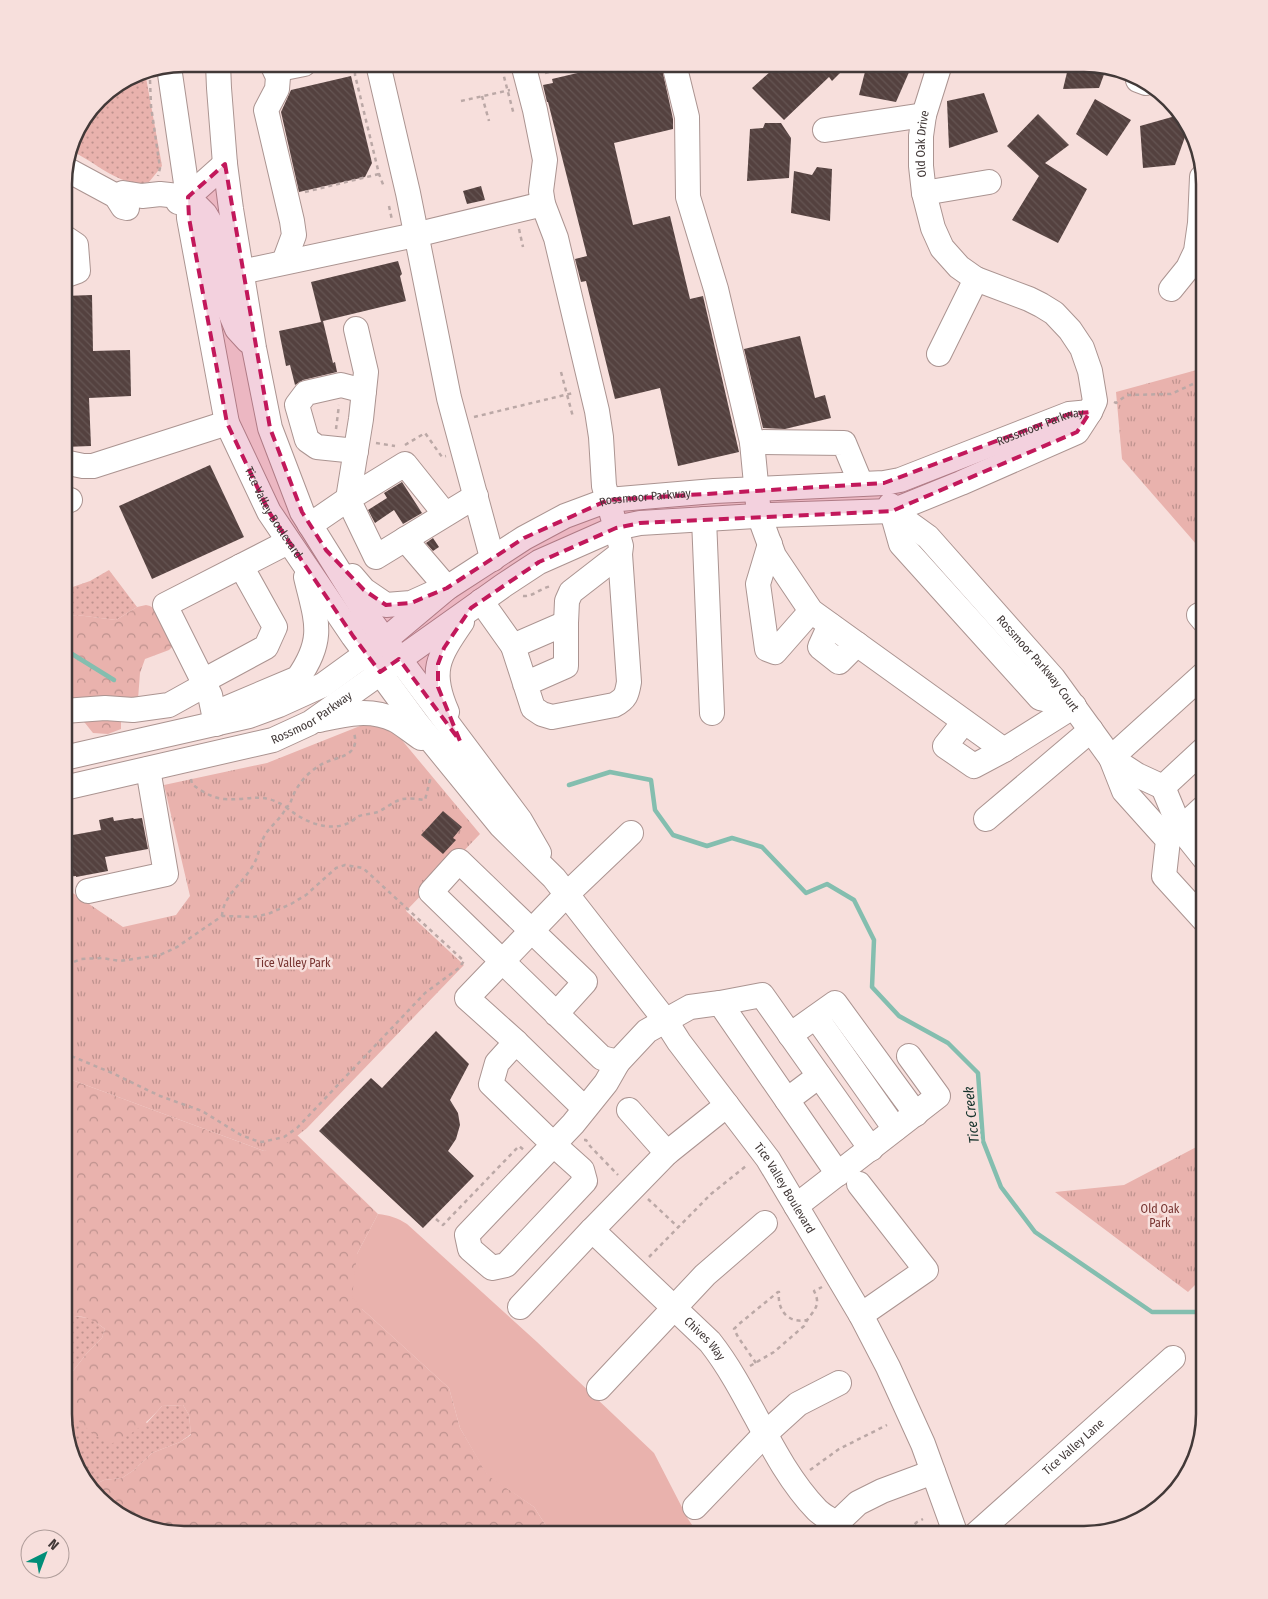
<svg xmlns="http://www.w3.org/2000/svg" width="1268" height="1599" viewBox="0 0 1268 1599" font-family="'Fira Sans Condensed',sans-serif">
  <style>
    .grass { fill: url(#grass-dots) }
    .forest { fill: url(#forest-crowns) }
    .park { fill: url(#park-tufts) }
    .garden { fill: #e9b2ad }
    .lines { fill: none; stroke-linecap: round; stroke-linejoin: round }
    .stream { stroke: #84beaf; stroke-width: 4.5 }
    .building { fill: url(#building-back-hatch) }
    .minor-casing { stroke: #ab9491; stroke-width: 26 }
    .path { stroke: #bba8a6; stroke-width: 2.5; stroke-dasharray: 4 4; stroke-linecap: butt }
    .minor { stroke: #fff; stroke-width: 24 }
    .marked { fill: #c2185b; fill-opacity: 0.2; stroke: #c2185b; stroke-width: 4; stroke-dasharray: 10 6; stroke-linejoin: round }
    .labels { text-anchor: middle; stroke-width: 5; stroke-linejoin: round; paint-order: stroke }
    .street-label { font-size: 12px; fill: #423938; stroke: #f7dfdc }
    .park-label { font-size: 12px; fill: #763330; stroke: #f7dfdc }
    .water-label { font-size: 14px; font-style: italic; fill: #14312a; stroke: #f7dfdc }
    .rim { fill: none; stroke: #423938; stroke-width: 2.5 }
  </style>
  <defs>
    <pattern id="grass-dots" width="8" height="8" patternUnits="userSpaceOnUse" patternTransform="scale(1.25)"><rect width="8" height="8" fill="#e9b2ad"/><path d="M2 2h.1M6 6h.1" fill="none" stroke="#be928e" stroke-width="1.8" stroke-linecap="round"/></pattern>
    <pattern id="forest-crowns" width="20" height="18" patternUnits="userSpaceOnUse" patternTransform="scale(1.25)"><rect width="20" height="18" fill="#e9b2ad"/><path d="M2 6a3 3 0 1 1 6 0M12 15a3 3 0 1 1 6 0" fill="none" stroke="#be928e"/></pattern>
    <pattern id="park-tufts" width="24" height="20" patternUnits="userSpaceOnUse" patternTransform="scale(1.25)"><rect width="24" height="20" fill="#e9b2ad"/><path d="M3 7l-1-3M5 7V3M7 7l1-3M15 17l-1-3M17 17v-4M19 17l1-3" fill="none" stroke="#be928e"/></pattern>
    <pattern id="building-back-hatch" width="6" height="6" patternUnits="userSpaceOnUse" patternTransform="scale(1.25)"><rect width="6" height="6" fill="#54413f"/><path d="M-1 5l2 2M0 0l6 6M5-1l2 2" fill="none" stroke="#655553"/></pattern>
  </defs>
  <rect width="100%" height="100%" fill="#f7dfdc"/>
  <!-- grass -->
  <g class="grass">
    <path d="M145,72L162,166L149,182C144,183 138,184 134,183C111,179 92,160 71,151L76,131L105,94L139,73Z"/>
    <polygon points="109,570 137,607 116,620 77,615 64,616 64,590 90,581"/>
    <polygon points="71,1316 90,1318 105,1329 102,1338 87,1353 73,1371 147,1423 162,1406 183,1405 189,1415 191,1434 180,1442 152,1453 134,1470 122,1478 104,1480 90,1487 84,1481 64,1414 64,1321"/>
  </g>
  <!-- forest -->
  <g class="forest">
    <polygon points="146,605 150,606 155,609 176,643 169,650 145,659 140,673 138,699 121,719 121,729 108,734 93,733 85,723 64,704 64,616 77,615 116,620 137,607"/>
    <path d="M64,1077L264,1151L288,1142L297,1135L378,1214L357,1254L362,1309L449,1388L460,1428L487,1474L534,1507L552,1535H185L125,1519L90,1487L104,1480L122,1478L134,1470L152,1453L180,1442L191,1435L189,1415L183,1405L162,1406C145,1425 134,1433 111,1444L94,1435L70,1413L66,1391L73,1371L87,1353L102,1338L105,1329C92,1319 80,1311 64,1321Z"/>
  </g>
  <!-- park -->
  <g class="park">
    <polygon points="1204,368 1204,553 1122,459 1116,392"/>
    <path d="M379,725L389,728L401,739L480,834L406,911L464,965L307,1128C292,1140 284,1148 264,1151L64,1077V887L123,927L176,915L190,896L164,785L267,763L360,726Z"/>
    <polygon points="1204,1143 1204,1276 1188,1292 1055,1192 1124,1185"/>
  </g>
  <!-- garden -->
  <path class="garden" d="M378,1214C389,1215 398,1218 407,1224L537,1342L654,1453L688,1519L699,1535H552L534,1507L487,1475L460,1428L449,1388L362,1309L352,1297L357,1254Z"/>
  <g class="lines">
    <!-- stream -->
    <g class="stream">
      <polyline points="64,649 114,680"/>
      <polyline points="569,785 610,772 651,780 655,810 673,835 707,846 732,838 762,847 806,893 827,884 854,900 874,940 872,987 899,1016 948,1043 978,1073 983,1141 1001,1187 1035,1232 1152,1312 1204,1312"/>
    </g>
  </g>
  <!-- building -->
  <g class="building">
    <polygon points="602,64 661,64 673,119 673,129 614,143 633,225 670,216 690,299 703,296 739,452 678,466 660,388 615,399 586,281 581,282 575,259 587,256 548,102 547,102 543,85 553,83 552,79 603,67"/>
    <polygon points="779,64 849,64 832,81 829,77 784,120 752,88"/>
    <polygon points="867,64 900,64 910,70 896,102 859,95"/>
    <polygon points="1069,64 1091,64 1106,69 1099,88 1063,89"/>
    <polygon points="351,76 372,163 365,177 299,192 281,112 291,90"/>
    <polygon points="984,93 998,132 949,148 947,101"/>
    <polygon points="1095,99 1131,120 1107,156 1076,134"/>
    <polygon points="1038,114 1069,145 1045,163 1087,189 1058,243 1012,220 1039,176 1007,146"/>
    <polygon points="1179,115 1185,137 1175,165 1143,168 1140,126"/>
    <polygon points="765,123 781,123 791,138 789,178 747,181 750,129 763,128"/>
    <polygon points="817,167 832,169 830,221 791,213 794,171 812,175"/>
    <polygon points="481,186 485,200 467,204 463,191"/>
    <polygon points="398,261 402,274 400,276 406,301 323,321 333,363 335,362 337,372 303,380 295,385 290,365 286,366 279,331 321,322 311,282"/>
    <polygon points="92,295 93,351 130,350 131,396 89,398 91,446 64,447 64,296"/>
    <polygon points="800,336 815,398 825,395 831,418 785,429 763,428 744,349"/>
    <polygon points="210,465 244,537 152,579 119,506"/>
    <polygon points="402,482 422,513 403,524 394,510 375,523 368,510 387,498 384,493"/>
    <polygon points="433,538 439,547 433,551 426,543"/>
    <polygon points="443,811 462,827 453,838 456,840 443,854 421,835"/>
    <polygon points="113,817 114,821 133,818 134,819 142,818 148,849 105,857 108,871 76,877 76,876 66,877 64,869 64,840 67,840 67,836 101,830 99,820"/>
    <polygon points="436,1031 469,1064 450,1100 458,1113 460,1125 456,1139 448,1151 474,1176 423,1228 319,1131 371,1078 382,1088"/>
  </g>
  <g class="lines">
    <!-- minor casing -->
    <g class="minor-casing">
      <g id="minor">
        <polyline points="218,64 219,88 225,164 231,209 254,348 270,428 302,512 367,616 520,820 539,853"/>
        <polyline points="272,64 278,77 277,89 266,110 292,221 294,235 284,262"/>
        <polyline points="283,64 284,68 304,64"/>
        <polyline points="378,64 408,193 449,398 490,550 493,559"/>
        <polyline points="523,64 535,110 545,160 541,191 543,204 556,238 597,411 601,437 604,486 621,546 620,554 571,592 567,601 566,623"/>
        <polyline points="674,64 687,117 688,197 716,289 752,442 759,515 774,556 811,611 1004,750"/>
        <path id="s1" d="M169,67L188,197L189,218L227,423L269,512L353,636L417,723L501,826L554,878L665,1020L679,1042L768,1159L861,1315L888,1367L923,1444L956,1535"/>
        <polyline points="1138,80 1146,83"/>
        <polyline points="825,130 924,115"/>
        <polyline points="66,169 116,196 123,207 127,208"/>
        <polyline points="924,193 989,182"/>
        <polyline points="116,196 123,193 142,196 160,194 188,197 205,214 211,224 227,305 237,329 248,341"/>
        <polyline points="178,202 188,197 225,164"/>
        <polyline points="241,272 415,235 543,204"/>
        <polyline points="64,276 78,271 76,245 64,237"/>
        <polyline points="1171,289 1188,268 1196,251 1200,223 1202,177"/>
        <polyline points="939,354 976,279"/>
        <polyline points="752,442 844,443 861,484"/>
        <polyline points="356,451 317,447 307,440 297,405 306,393 341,385 364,391"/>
        <polyline points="64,462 83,466 93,466 227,423"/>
        <polyline points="64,502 70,500"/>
        <polyline points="890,505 901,544 1040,698 1074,706"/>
        <path id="s2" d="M892,511L928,537L1053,678L1111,758L1124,791L1168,840L1164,876L1204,920"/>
        <polyline points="445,514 405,464 348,499 376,557 476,496"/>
        <polyline points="704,519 712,713"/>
        <polyline points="310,525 348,499 361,419 366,372 356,329"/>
        <polyline points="770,544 758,584 767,649 775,652 811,611"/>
        <polyline points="352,576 364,590 386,605 411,603 442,589 447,588 405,539"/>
        <polyline points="481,601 513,646"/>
        <polyline points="1199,615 1204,621"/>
        <polyline points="830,625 820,647 839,662 857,644"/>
        <polyline points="203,681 266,647 275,627 241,566"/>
        <path d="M525,684L566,666V623L513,646L533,708L542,714L552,717L614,705C626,699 627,694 629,682L620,554"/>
        <polyline points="64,711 105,708 133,710 169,705 205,685"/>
        <path d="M220,711L298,678C326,638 316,620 306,577"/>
        <path d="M447,712C429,671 438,657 462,622"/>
        <path d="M319,720C346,714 370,708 395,720C404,725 412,732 421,738"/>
        <polyline points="964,722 945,746 974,766 1004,750 1074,706"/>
        <polyline points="216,724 210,695 165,605 288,542"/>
        <path id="s3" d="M64,758L249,716L279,705L323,685L385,640L447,588L524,538L565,516L608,500L714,491L884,483L900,480L1069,414L1090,412"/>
        <polyline points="1111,758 1204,674"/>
        <polyline points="1111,758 1137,775 1163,787 1204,749"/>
        <polyline points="1163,787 1180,828 1204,858"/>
        <path id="s4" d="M64,788L273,740L310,723L504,585L539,562L616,528L640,523L771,515L892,511L961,483L1077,432L1090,412L1095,401L1090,371L1082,348L1070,330L1054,313L1041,305L1029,299L976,279L959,267L942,248L933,228L924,193L921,166V136L924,115L940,64"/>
        <polyline points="986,819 1091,730"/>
        <polyline points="1169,839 1204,807"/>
        <polyline points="88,891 166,874 148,769"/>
        <polyline points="720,1003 762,995 871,1149"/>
        <polyline points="556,1014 585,982 459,861 431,892 602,1058 618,1062"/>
        <polyline points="816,1017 895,1129"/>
        <polyline points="790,1035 835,1003 916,1114"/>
        <polyline points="516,1042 467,998 567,894 631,833"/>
        <polyline points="787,1100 819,1076"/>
        <path id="s5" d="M727,1105L667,1153L592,1230L710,1342C751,1394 771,1462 817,1510C822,1515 830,1519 836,1524L858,1503L882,1491L933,1472"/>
        <polyline points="585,1109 516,1042 497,1063 491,1084 553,1144 582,1170 585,1181 506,1265 492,1268 470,1249 467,1235 573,1124 606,1083 618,1062 647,1031 690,1007 720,1003 838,1174"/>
        <polyline points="629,1110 667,1153"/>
        <polyline points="859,1184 926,1270 861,1315"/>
        <polyline points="796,1206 938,1096 909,1056"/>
        <polyline points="520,1307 592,1230"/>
        <polyline points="599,1388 705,1275 765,1223"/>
        <polyline points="695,1507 766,1433 798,1404 839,1383"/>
        <path id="s6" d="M975,1535L1173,1358"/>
      </g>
    </g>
    <!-- path -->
    <g class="path">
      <polyline points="502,69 514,115"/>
      <polyline points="355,72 355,75 379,174 384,187"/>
      <polyline points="545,73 584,64"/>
      <polyline points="150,80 151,106 160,168 158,176"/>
      <polyline points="482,96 489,121"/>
      <polyline points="461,101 510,90"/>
      <polyline points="305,192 379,174"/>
      <polyline points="389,206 392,220"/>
      <polyline points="519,229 523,247"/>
      <polyline points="561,372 573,417"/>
      <polyline points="1114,402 1116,403 1127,395 1171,394 1204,379"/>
      <polyline points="474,417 573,393"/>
      <polyline points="336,429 339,405"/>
      <polyline points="376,443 395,446"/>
      <polyline points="405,445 425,433 442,457 446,456"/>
      <path d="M523,596C533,597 540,588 552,586"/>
      <path d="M191,779L192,784C201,791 212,798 224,799C251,801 261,791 286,807L290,805C294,787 308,771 324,763C332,759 343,758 350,752C356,747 356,740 354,733"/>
      <path d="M222,916C223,896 242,884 252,867C259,857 259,845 265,835C271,825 283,817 286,807C301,820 326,832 346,824C351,823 355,818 359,816C365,814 372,814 378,812C386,808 393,802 402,799C409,798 418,799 425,800L431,776"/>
      <polyline points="64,1053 112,1073 160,1096 202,1111 241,1135 254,1140 262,1142 284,1137 297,1128 425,993 459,968 464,961 363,868 345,865 336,868 306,895 291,904 268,914 253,917 222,916 177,947 160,955 120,961 102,958 81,959 64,966"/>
      <polyline points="584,1140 586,1140 590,1146 618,1175"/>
      <polyline points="648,1199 678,1227"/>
      <polyline points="436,1219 443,1225 519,1146 524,1150"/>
      <polyline points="649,1257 711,1194 746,1166"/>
      <path d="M756,1363L738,1337L734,1329L739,1324L778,1292H779C777,1310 788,1324 807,1320"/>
      <path d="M750,1366L774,1352L804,1326C810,1312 823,1308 814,1291L822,1287"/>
      <polyline points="810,1470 839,1449 887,1425"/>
      <polyline points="903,1535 917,1522 923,1519"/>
    </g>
    <!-- minor -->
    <use href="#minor" class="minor"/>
  </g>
  <!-- marked area -->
  <path class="marked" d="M225,164L270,428L302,512L326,550L364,590L386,605L411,603L447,588L524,538L608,500L884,483L1069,414L1090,412L1077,432L892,511L640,523L616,528L539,562L471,608L444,648L438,664V687L460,741L399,659L380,672L353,636L269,512L227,423L189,218L188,197Z"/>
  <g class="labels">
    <!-- street labels -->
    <g class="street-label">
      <text dy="4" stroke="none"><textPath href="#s4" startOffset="1472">Old Oak Drive</textPath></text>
      <text dy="4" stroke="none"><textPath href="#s3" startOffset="1055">Rossmoor Parkway</textPath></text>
      <text dy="4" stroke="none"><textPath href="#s3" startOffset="649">Rossmoor Parkway</textPath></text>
      <text dy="4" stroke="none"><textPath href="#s1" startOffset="462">Tice Valley Boulevard</textPath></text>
      <text dy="4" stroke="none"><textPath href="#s2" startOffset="212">Rossmoor Parkway Court</textPath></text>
      <text dy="4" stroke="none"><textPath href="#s4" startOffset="259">Rossmoor Parkway</textPath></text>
      <text dy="4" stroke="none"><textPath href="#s1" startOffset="1311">Tice Valley Boulevard</textPath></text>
      <text dy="4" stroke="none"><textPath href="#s5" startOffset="341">Chives Way</textPath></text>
      <text dy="4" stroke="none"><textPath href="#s6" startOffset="132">Tice Valley Lane</textPath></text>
    </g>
    <!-- park labels -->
    <g class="park-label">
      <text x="293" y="967">Tice Valley Park</text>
      <text x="1160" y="1213">Old Oak<tspan x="1160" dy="14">Park</tspan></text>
    </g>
    <!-- water labels -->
    <g class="water-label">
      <text transform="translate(971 1115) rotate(-96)" y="5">Tice Creek</text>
    </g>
  </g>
  <!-- crop -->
  <path d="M0 0H1268V1599H0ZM184 72H1084A112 112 0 0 1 1196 184V1414A112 112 0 0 1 1084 1526H184A112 112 0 0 1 72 1414V184A112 112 0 0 1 184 72Z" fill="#f7dfdc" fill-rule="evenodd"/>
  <path class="rim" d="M184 72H1084A112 112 0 0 1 1196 184V1414A112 112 0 0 1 1084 1526H184A112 112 0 0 1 72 1414V184A112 112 0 0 1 184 72Z"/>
  <!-- north arrow -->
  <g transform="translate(45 1554) rotate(42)"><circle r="24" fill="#f7dfdc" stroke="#af9d9a"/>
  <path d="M0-4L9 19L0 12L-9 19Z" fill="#008e78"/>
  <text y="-8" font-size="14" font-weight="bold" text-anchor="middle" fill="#423938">N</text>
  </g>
</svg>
